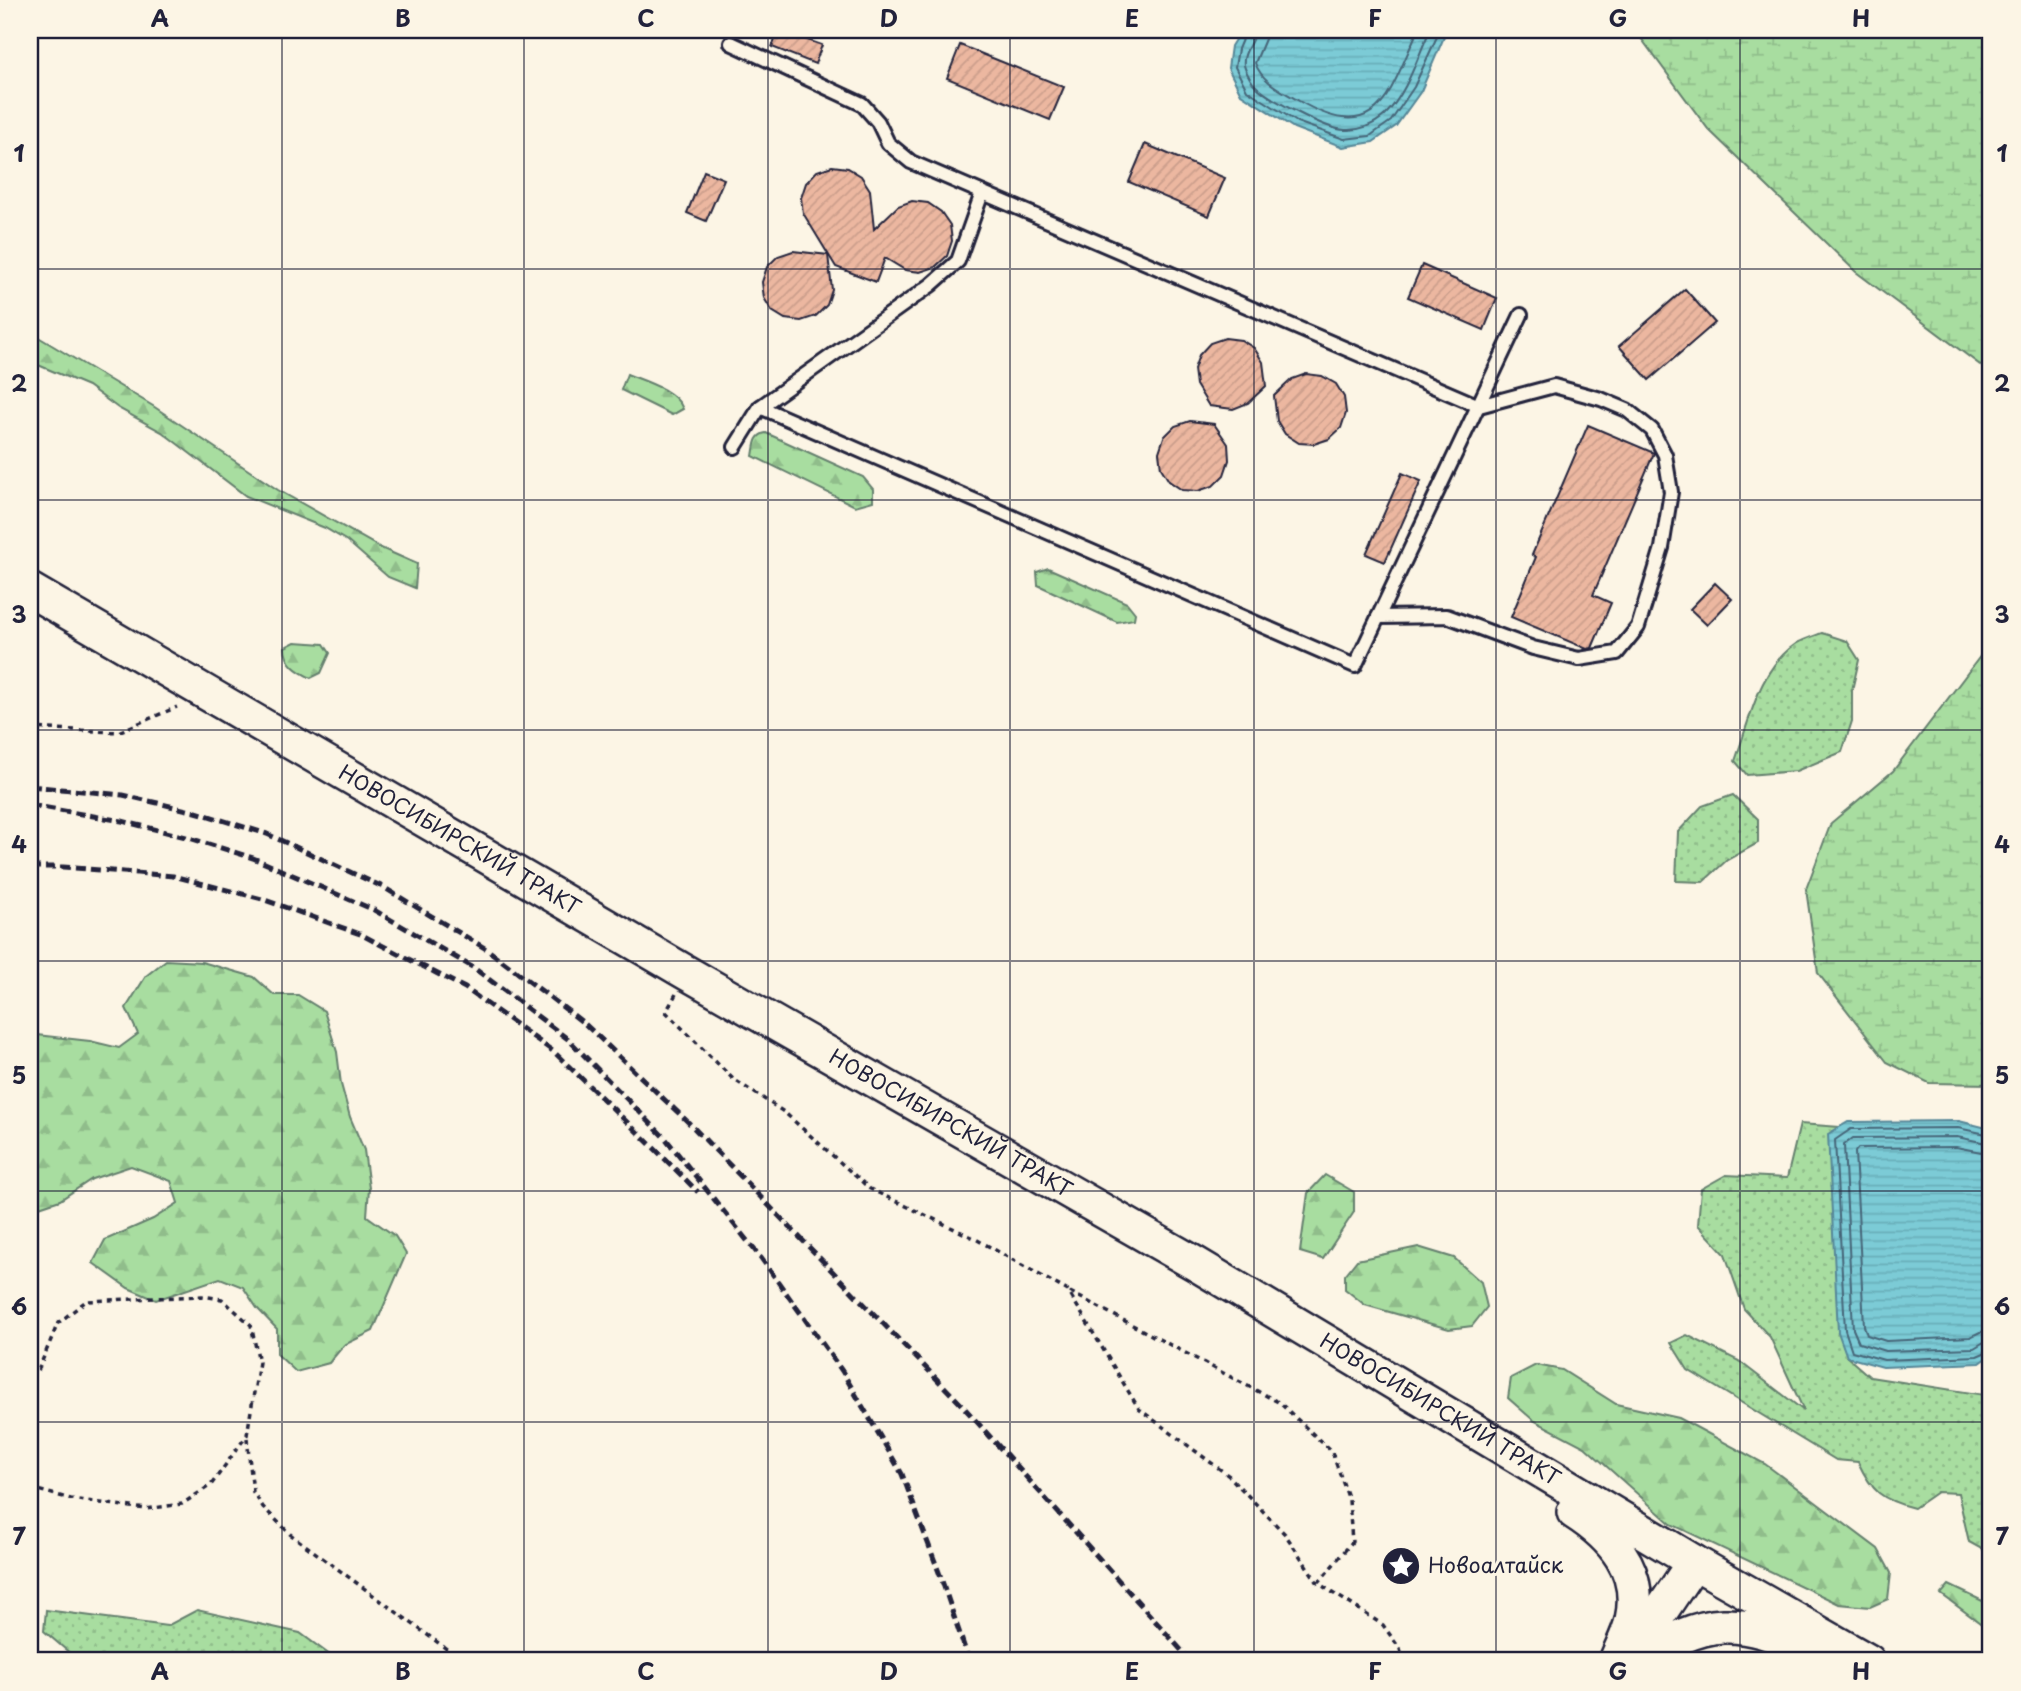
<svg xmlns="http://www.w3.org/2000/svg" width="2021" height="1691" viewBox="0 0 2021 1691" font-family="'Playpen Sans',sans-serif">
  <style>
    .grass { fill: url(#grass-dots); stroke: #65806e; stroke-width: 2 }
    .forest { fill: url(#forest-firs); stroke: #65806e; stroke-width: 2 }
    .wetland { fill: url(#wetland-marsh); stroke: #65806e; stroke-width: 2 }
    .water { fill: url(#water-rules); stroke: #578798; stroke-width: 2 }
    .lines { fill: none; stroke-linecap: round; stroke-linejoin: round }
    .shore { stroke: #466679; stroke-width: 2 }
    .building { fill: url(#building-hatch); stroke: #22223b; stroke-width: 2 }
    .lane-casing { stroke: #22223b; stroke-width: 18 }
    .secondary-casing { stroke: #22223b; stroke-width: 38 }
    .path { stroke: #22223b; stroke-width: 3.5; stroke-dasharray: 5 5; stroke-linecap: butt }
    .lane { stroke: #fcf5e5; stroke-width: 12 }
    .secondary { stroke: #fcf5e5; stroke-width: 33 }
    .rail { stroke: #22223b; stroke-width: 5; stroke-dasharray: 10 5; stroke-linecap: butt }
    .grid { fill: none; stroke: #22223b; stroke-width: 2; stroke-opacity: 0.55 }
    .labels { text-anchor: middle; stroke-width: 6; stroke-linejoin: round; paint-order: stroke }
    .street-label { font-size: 21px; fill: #22223b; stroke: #fcf5e5 }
    .poi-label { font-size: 21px; fill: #22223b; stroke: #fcf5e5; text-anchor: start }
    .neatline { fill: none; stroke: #22223b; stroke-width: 2.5 }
    .grid-label { font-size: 23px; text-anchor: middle; font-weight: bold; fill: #22223b }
  </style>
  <defs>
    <pattern id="grass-dots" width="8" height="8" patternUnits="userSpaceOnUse" patternTransform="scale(1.75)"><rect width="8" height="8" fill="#a8dda0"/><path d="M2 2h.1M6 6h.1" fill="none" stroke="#90bd8b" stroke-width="1.8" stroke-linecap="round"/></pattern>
    <pattern id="forest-firs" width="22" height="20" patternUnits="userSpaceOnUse" patternTransform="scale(1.75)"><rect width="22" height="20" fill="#a8dda0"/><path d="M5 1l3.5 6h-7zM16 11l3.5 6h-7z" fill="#90bd8b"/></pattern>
    <pattern id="wetland-marsh" width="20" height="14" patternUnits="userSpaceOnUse" patternTransform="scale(1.75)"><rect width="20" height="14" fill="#a8dda0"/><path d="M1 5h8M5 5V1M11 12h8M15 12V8" fill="none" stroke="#90bd8b"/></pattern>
    <pattern id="water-rules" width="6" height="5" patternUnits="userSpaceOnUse" patternTransform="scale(1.75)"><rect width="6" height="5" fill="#7bcbd6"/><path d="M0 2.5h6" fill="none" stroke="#6aaeb9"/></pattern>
    <pattern id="building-hatch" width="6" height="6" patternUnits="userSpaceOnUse" patternTransform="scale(1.75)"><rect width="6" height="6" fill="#ecb7a0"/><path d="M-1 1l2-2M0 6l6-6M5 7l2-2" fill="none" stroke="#ca9d8b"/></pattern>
  </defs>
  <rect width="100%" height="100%" fill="#fcf5e5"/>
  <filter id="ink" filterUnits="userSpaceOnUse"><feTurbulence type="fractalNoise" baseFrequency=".0143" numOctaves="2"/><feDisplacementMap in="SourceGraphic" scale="14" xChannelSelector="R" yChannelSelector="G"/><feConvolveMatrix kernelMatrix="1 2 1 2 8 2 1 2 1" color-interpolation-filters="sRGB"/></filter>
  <g filter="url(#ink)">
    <!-- grass -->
    <g class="grass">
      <path d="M1822,633L1847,641L1859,660L1852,690V721L1842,752L1796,771L1747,775L1735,761C1750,720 1758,669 1797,643C1805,639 1814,636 1822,633Z"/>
      <polygon points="1733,795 1758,819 1758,843 1727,860 1703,882 1676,881 1678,832 1702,806"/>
      <path d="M1800,1124L1840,1127L1991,1174V1355L1969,1336L1847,1357L1870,1377L1991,1396V1551L1989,1553L1969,1542L1958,1493L1937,1492L1914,1508C1882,1500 1872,1492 1858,1462L1836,1460L1688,1370L1671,1343L1687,1335L1739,1361L1804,1411L1770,1337L1744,1309L1725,1254L1698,1225L1701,1189L1726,1175L1787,1178Z"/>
      <polygon points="46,1610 167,1626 197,1610 300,1633 338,1661 79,1661 44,1631"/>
    </g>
    <!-- forest -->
    <g class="forest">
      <polygon points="30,332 153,406 278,490 381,548 417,564 415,588 388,577 347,541 325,528 246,496 162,432 118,408 88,386 31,362"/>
      <path d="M627,374C644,381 676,390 683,409L672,415L621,390Z"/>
      <path d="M766,433L863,477L873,489V501L855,506L753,456C755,446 754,435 766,433Z"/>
      <polygon points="1048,568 1127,603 1135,613 1134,619 1117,622 1038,585 1037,572"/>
      <path d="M295,642L324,644L330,653L321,673L311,678C297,671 285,664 285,647Z"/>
      <polygon points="166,960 202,962 254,977 274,995 298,995 324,1011 337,1052 341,1084 350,1117 364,1150 369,1188 367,1216 395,1236 406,1254 373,1331 344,1345 329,1363 296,1372 277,1354 277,1329 257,1308 243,1287 220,1278 156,1300 128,1288 93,1263 105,1240 153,1219 178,1203 171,1181 131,1166 92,1179 60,1200 30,1210 30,1042 37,1035 90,1041 119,1048 138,1034 126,1008 146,976"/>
      <polygon points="1325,1175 1354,1192 1354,1212 1323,1259 1300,1252 1308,1193"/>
      <polygon points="1418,1247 1454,1258 1481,1282 1487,1307 1472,1326 1449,1329 1365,1305 1345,1289 1345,1275 1357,1260"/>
      <polygon points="1536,1365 1562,1370 1616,1404 1679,1418 1765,1464 1878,1549 1891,1573 1888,1599 1870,1607 1839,1604 1671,1524 1585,1447 1533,1420 1508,1398 1511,1378"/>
      <polygon points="1949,1585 1991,1605 1991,1631 1941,1594"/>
    </g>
    <!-- wetland -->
    <g class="wetland">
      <polygon points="1635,30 1991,30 1991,385 1984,368 1856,272 1708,129"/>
      <polygon points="1991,642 1991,1084 1929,1083 1887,1062 1818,973 1806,889 1831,823 1893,771"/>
    </g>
    <!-- water -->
    <g class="water">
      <polygon points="1241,30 1447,30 1421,91 1396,126 1373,142 1343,147 1294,128 1241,94 1228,68 1231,46"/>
      <polygon points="1959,1121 1991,1129 1991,1355 1980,1363 1883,1367 1847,1357 1838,1332 1828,1134 1848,1122"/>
    </g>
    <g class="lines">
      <!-- shore -->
      <g class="shore">
        <polyline points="1246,30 1238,49 1235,67 1247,90 1297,122 1344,139 1370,136 1391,121 1414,87 1440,30"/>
        <path d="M1255,30C1254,42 1242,52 1244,65C1245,70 1251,81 1254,84C1266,98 1327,130 1345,130C1359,131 1374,125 1385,115C1407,93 1417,58 1430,30"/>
        <path d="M1266,30L1265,39L1255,63C1263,83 1281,90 1299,101C1380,148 1389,92 1418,30"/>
        <polyline points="1991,1135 1958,1128 1851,1129 1835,1140 1845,1330 1852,1351 1884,1360 1977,1356 1991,1350"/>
        <polyline points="1991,1144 1957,1137 1853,1138 1844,1145 1853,1329 1859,1343 1885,1351 1974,1348 1984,1342 1991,1341"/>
        <polyline points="1991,1154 1956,1147 1858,1148 1855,1152 1864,1326 1867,1335 1886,1341 1970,1337 1980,1332 1991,1331"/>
      </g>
    </g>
    <!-- building -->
    <g class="building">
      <polygon points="779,30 822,45 815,64 772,47"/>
      <polygon points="960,45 1064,87 1050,120 947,78"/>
      <polygon points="1145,144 1225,178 1209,216 1129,182"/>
      <polygon points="832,166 848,168 861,176 870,190 874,229 898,206 912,201 928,203 941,212 950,225 952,241 947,256 935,267 920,272 905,270 885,258 876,282 836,267 803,213 801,198 806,183 817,171"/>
      <polygon points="704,171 724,179 706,221 687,213"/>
      <polygon points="793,251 828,255 832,290 827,305 816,316 801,321 785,319 772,311 764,298 762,282 767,267 778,256"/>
      <polygon points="1422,265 1497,298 1484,330 1408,297"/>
      <polygon points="1685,289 1715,323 1649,380 1619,346"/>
      <polygon points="1225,338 1241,340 1254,348 1263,362 1266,386 1248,403 1233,409 1209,406 1196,385 1194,369 1199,355 1210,343"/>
      <polygon points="1306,374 1322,376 1336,384 1344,397 1346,413 1341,428 1329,439 1314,444 1299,443 1285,434 1277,421 1274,396 1292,379"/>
      <polygon points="1190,421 1214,424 1228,444 1229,460 1224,475 1213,486 1198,491 1182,490 1169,481 1161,468 1159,452 1164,437 1175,426"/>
      <polygon points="1588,425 1654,453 1593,595 1611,603 1592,648 1587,649 1511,617 1536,557 1532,555"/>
      <polygon points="1402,473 1421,481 1385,562 1366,554"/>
      <polygon points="1715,583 1732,599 1707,625 1690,609"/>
    </g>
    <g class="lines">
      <!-- lane casing -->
      <g class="lane-casing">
        <g id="lane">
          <polyline points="731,43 862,104 878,122 888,143 911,162 1479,406 1554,386 1601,399 1627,410 1652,430 1665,455 1671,492 1662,548 1638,627 1617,653 1579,659 1533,648 1447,616 1378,617"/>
          <polyline points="760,407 1355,666 1521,315"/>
          <polyline points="735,447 760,407 931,285 958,261 982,193"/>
        </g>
      </g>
      <!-- secondary casing -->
      <g class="secondary-casing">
        <g id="secondary">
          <path id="s1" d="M30,590L687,973L1196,1264L1694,1562L1868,1661"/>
          <path d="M1574,1512C1613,1537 1643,1571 1632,1620C1629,1634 1621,1648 1616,1661"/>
          <polyline points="1628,1654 1647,1632 1694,1562"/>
          <path d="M1640,1661C1703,1616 1742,1616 1809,1651"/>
        </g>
      </g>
      <!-- path -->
      <g class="path">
        <polyline points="30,728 118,732 177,707"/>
        <polyline points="676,994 666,1012 733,1079 784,1112 870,1189 974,1238 1068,1291 1139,1409 1229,1476 1285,1534 1318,1583 1383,1625 1400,1649 1403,1661"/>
        <polyline points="1070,1292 1280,1403 1332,1452 1349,1500 1352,1542 1319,1582"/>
        <polyline points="247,1438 253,1492 263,1507 290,1534 463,1661"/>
        <polyline points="30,1488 71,1499 146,1509 182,1504 211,1485 247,1435 259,1362 251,1325 222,1299 202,1296 86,1301 58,1323 37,1373"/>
      </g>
      <!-- lane -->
      <use href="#lane" class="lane"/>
      <!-- secondary -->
      <use href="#secondary" class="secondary"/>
      <!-- rail -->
      <g class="rail">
        <polyline points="30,786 123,795 196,812 267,834 383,887 488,950 585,1024 688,1122 960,1403 1191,1661"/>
        <polyline points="30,805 122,821 186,837 253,858 374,910 474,968 569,1040 666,1139 761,1258 842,1371 902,1474 940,1575 969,1661"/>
        <polyline points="30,867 63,867 173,876 262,899 360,934 465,988 554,1052 654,1148 698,1192"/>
      </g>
    </g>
  </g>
  <!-- grid -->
  <path class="grid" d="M282,30V1661M524,30V1661M768,30V1661M1010,30V1661M1254,30V1661M1496,30V1661M1740,30V1661M30,269H1991M30,500H1991M30,730H1991M30,961H1991M30,1191H1991M30,1422H1991"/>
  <!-- icons -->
  <defs>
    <g id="sight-disc" transform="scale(2.0125)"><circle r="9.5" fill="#22223b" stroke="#fcf5e5"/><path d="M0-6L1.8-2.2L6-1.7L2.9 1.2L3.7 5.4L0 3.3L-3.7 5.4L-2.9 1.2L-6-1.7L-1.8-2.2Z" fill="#fff"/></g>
  </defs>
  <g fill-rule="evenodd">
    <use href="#sight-disc" x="1401" y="1566"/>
  </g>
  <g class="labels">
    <!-- street labels -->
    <g class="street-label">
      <text dy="7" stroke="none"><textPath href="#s1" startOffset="497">НОВОСИБИРСКИЙ ТРАКТ</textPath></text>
      <text dy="7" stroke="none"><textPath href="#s1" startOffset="1064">НОВОСИБИРСКИЙ ТРАКТ</textPath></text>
      <text dy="7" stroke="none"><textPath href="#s1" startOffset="1631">НОВОСИБИРСКИЙ ТРАКТ</textPath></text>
    </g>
    <!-- poi labels -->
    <g class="poi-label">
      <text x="1428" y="1573">Новоалтайск</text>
    </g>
  </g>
  <!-- margin -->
  <rect width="2021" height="1691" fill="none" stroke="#fcf5e5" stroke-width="77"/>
  <rect x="38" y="38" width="1944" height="1614" class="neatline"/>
  <g class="grid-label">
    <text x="160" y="27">A</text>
    <text x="403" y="27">B</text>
    <text x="646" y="27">C</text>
    <text x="889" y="27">D</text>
    <text x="1132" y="27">E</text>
    <text x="1375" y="27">F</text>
    <text x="1618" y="27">G</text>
    <text x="1861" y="27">H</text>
    <text x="19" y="162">1</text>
    <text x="2002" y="162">1</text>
    <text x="19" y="392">2</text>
    <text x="2002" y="392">2</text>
    <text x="19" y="623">3</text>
    <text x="2002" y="623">3</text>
    <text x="19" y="853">4</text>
    <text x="2002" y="853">4</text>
    <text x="19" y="1084">5</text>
    <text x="2002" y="1084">5</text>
    <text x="19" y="1315">6</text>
    <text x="2002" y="1315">6</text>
    <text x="19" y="1545">7</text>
    <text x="2002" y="1545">7</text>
    <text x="160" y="1680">A</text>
    <text x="403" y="1680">B</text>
    <text x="646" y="1680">C</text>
    <text x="889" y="1680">D</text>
    <text x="1132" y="1680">E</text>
    <text x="1375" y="1680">F</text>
    <text x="1618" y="1680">G</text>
    <text x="1861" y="1680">H</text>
  </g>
</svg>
